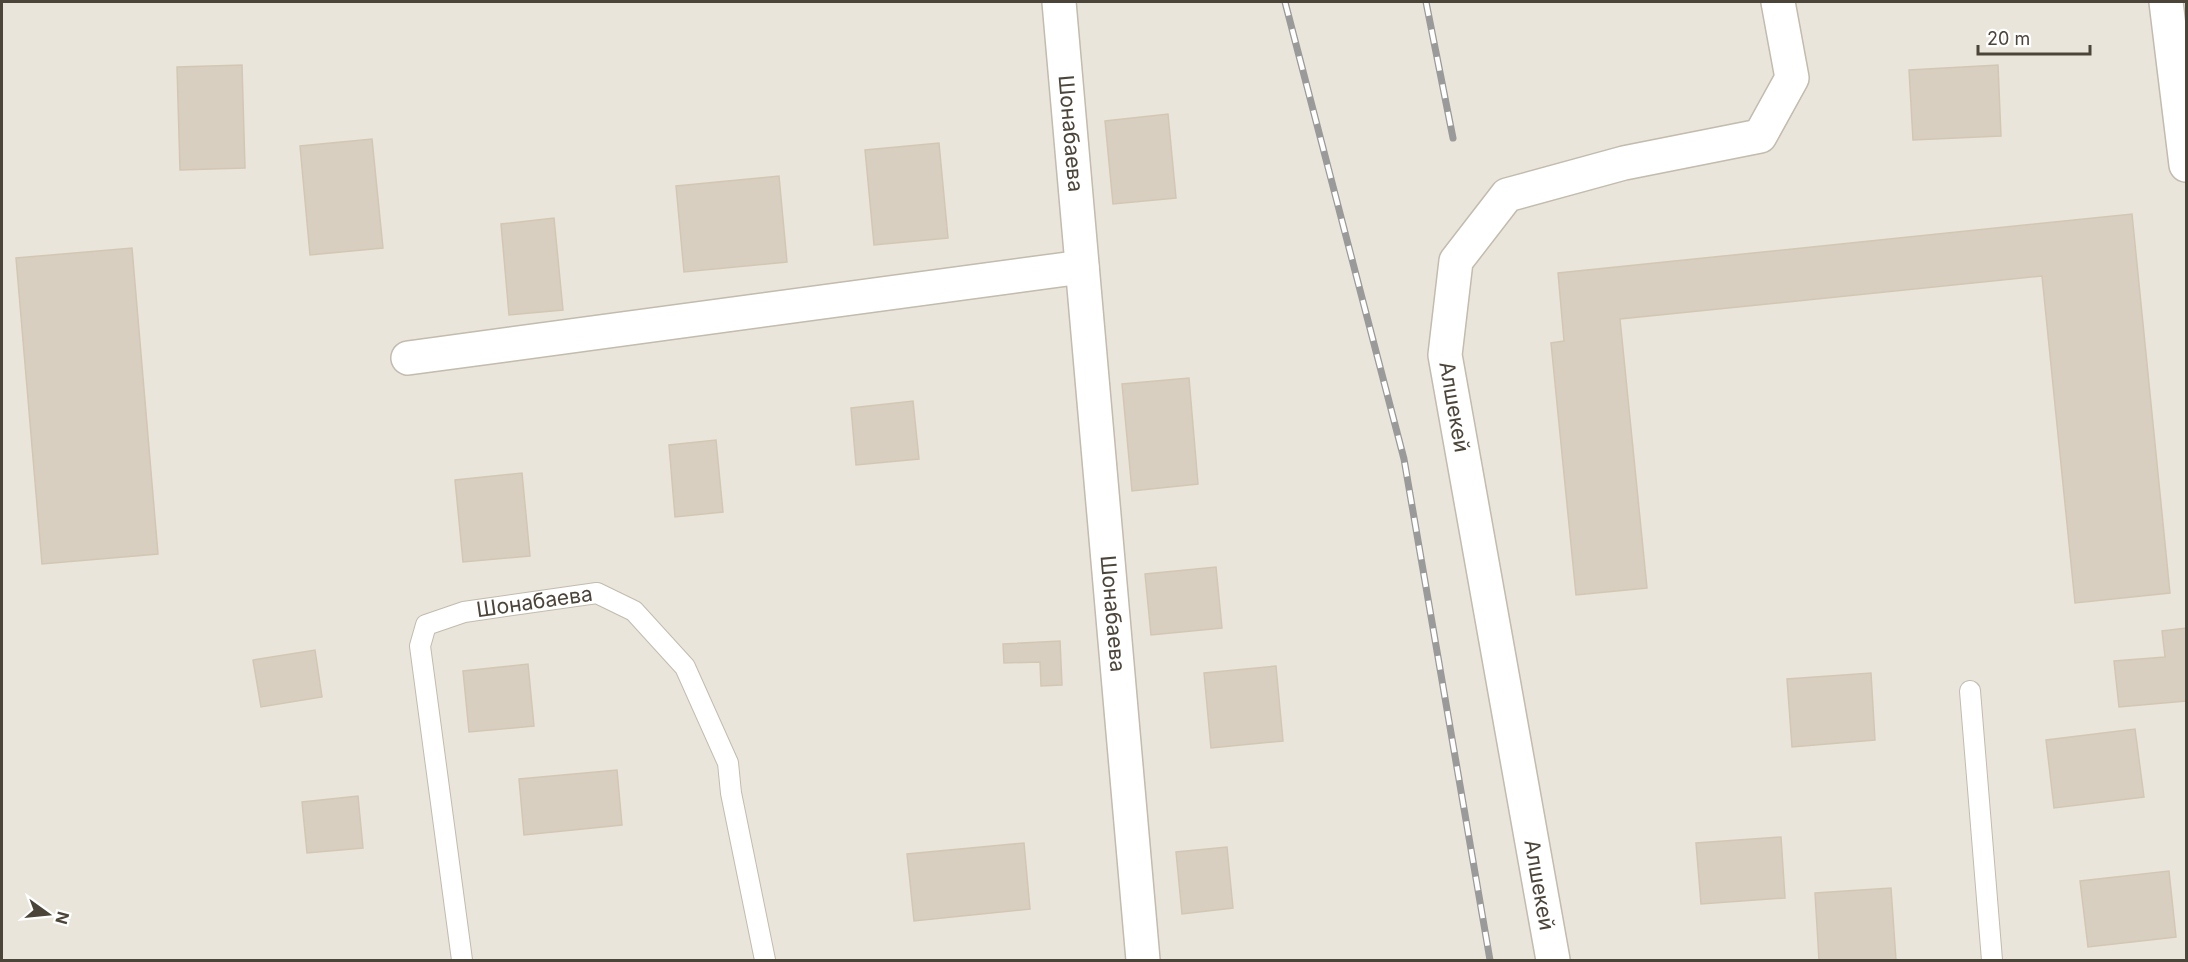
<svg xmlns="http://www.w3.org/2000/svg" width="2188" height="962" viewBox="0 0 2188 962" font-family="Inter,sans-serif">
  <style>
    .residential { fill: #eae5da }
    .building { fill: #d8cfc1; stroke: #d3c7b4; stroke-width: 1.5 }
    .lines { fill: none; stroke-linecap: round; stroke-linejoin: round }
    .lane-casing { stroke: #c2bbae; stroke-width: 22 }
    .street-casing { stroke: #c2bbae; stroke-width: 36 }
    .lane { stroke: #fff; stroke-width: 20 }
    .street { stroke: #fff; stroke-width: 33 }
    .rail-casing { stroke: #9a9a9a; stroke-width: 7 }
    .rail { stroke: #fff; stroke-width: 4.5; stroke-dasharray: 14; stroke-linecap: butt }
    .labels { text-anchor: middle; stroke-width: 4.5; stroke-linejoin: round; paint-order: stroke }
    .street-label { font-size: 21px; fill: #4b4439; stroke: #fff }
  </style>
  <rect width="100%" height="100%" fill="#f6f3ec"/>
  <!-- residential -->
  <rect class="residential" x="2" y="2" width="2184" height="958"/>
  <!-- building -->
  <g class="building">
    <polygon points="242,65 245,168 180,170 177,67"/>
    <polygon points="1998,65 2001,136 1913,140 1909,70"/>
    <polygon points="1168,114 1176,198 1113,204 1105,121"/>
    <polygon points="372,139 383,248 310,255 300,146"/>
    <polygon points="939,143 948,238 874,245 865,150"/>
    <polygon points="779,176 787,262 684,272 676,186"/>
    <polygon points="2132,214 2170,593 2075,603 2042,276 1620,319 1647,588 1576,595 1551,343 1564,341 1558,273"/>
    <polygon points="554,218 563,310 509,315 501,224"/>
    <polygon points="132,248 158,554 42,564 16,258"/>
    <polygon points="1189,378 1198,484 1132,491 1122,384"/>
    <polygon points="913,401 919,459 856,465 851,408"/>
    <polygon points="716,440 723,512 675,517 669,445"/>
    <polygon points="522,473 530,556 463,562 455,480"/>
    <polygon points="1216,567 1222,628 1151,635 1145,574"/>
    <polygon points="2186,628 2186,701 2119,707 2114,661 2165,657 2162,631"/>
    <polygon points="1060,641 1062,685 1041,686 1040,662 1004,663 1003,644"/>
    <polygon points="315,650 322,697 261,707 253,660"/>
    <polygon points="528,664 534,726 469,732 463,671"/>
    <polygon points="1276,666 1283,741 1211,748 1204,673"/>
    <polygon points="1871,673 1875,740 1792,747 1787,679"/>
    <polygon points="2135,729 2144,797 2054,808 2046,740"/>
    <polygon points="617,770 622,825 524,835 519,779"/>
    <polygon points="358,796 363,848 307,853 302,802"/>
    <polygon points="1781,837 1785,898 1701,904 1696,843"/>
    <polygon points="1024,843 1030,909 914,921 907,854"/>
    <polygon points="1227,847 1233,908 1182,914 1176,852"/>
    <polygon points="2169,871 2176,937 2088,947 2080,881"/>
    <polygon points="1891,888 1896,960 1819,960 1815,893"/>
  </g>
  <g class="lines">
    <!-- lane casing -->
    <g class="lane-casing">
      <g id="lane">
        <polyline points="1970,691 1992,960"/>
        <path id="s1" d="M462,960L420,646L426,625L464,612L597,593L634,611L685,667L728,763L731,793L765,960"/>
      </g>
    </g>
    <!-- street casing -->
    <g class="street-casing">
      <g id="street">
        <path id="s2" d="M1059,2L1143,960"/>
        <polyline points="2166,2 2186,165"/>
        <polyline points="408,358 1082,267"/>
        <polyline points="1553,960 1445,355 1456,261 1507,195 1624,163 1760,136 1792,78 1778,2"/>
      </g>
    </g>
    <!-- lane -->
    <use href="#lane" class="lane"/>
    <!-- street -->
    <use href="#street" class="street"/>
    <!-- rail casing -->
    <g class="rail-casing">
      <g id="rail">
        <polyline points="1285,2 1404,459 1490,960"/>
        <polyline points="1426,2 1453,138"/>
      </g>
    </g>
    <!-- rail -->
    <use href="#rail" class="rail"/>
  </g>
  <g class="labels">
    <!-- street labels -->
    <g class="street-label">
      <text dy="7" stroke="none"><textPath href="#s2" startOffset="132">Шонабаева</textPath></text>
      <text transform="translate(1454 407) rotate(80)" y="7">Алшекей</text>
      <text dy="7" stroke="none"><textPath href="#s1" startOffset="450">Шонабаева</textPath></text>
      <text dy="7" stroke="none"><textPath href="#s2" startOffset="614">Шонабаева</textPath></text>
      <text transform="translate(1539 885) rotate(80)" y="7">Алшекей</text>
    </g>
  </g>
  <!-- border -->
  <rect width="2188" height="962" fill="none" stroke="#4b4439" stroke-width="6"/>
  <!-- north arrow -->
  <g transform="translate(48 914) rotate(105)" stroke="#ffffff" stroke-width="4.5" paint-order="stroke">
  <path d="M0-4.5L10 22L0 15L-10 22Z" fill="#4b4439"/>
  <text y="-9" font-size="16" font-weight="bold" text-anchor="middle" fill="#4b4439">N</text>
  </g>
  <!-- scale -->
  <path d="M1978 45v9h112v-9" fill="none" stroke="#4b4439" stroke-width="3"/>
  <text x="1987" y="45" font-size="18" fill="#4b4439" stroke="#ffffff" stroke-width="4.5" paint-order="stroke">20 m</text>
</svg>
